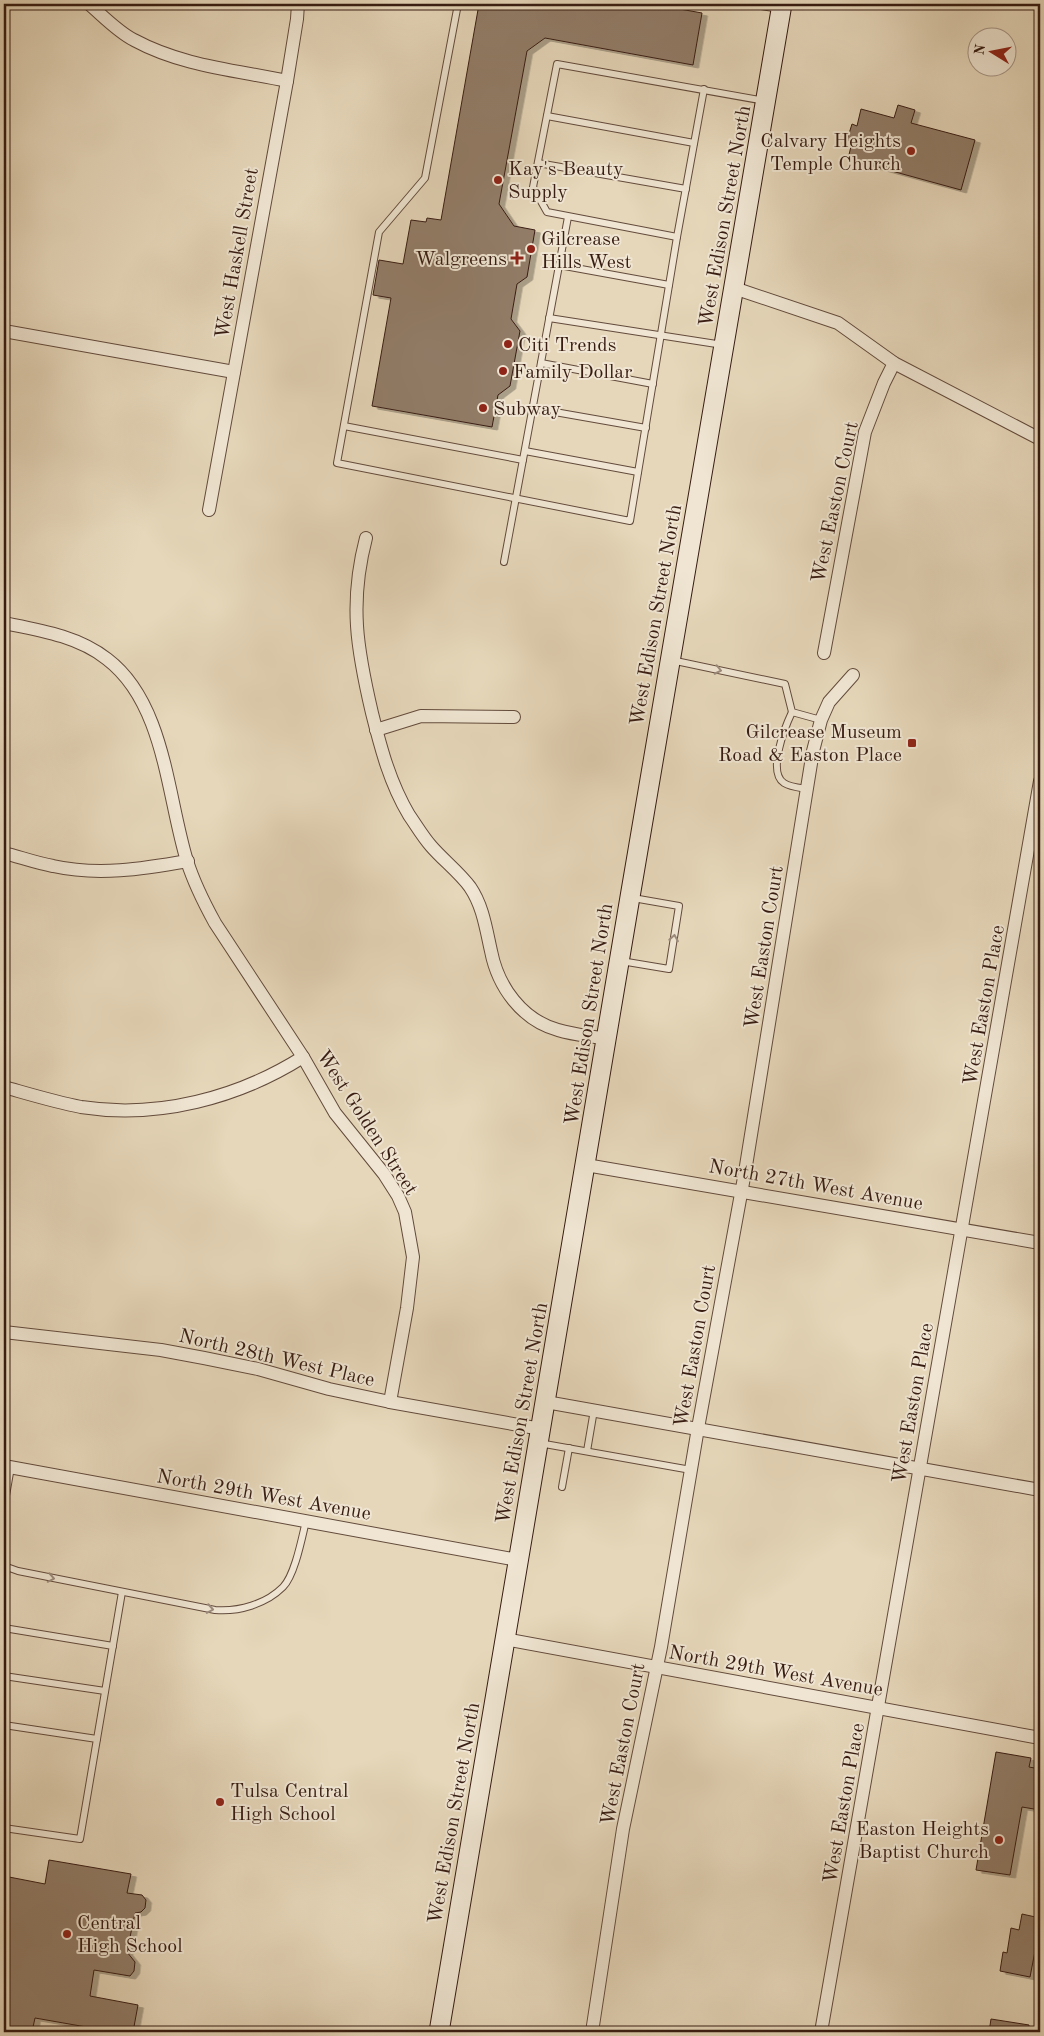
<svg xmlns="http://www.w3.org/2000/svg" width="1044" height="2036" viewBox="0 0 1044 2036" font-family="'Old Standard TT',serif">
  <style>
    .building { fill: #927d69; stroke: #371c12; filter: url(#shadow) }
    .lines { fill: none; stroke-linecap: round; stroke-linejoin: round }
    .lane-casing { stroke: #634b3c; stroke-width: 8 }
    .street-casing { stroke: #634b3c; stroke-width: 14 }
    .secondary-casing { stroke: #371c12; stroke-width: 21 }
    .lane { stroke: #efe5d2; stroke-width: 6 }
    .street { stroke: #efe5d2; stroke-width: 12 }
    .secondary { stroke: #efe5d2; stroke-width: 19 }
    .oneway { stroke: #9c8b7c }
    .poi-dot { fill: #8f2418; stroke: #efe5d2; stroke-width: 2 }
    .labels { text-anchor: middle; stroke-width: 4; stroke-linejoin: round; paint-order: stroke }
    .poi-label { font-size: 20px; fill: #371c12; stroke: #efe5d2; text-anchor: start }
    .street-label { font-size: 20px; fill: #371c12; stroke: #efe5d2 }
  </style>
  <defs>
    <filter id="shadow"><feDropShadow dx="5.5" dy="3" stdDeviation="0" flood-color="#0004"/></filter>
  </defs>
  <rect width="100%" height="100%" fill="#e6d7ba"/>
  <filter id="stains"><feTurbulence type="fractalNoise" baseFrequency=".004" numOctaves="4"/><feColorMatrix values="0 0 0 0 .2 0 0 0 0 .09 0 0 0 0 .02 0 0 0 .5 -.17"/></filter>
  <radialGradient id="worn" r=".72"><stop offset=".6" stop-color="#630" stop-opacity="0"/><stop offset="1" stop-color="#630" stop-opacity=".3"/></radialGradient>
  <!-- building -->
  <g class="building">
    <polygon points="479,4 652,4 702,13 693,65 545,38 527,51 499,204 514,226 535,230 527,277 517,284 511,319 520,331 510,386 498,395 492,427 372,406 391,298 373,295 379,260 403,264 411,220 426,222 427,218 441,220"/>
    <polygon points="898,105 915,110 911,123 975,140 961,190 848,159 852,142 847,140 852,124 857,126 861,109 894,118"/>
    <polygon points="996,1752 1031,1758 1029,1767 1040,1769 1040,1810 1022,1807 1010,1875 976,1870"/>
    <polygon points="49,1860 131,1874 127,1893 142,1895 146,1900 145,1908 141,1912 135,1913 127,1952 135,1962 134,1971 130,1976 94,1970 90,1996 138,2005 133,2032 91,2032 92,2028 35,2018 32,2032 4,2032 4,1876 45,1884"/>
    <polygon points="1022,1914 1040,1918 1040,1946 1036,1946 1030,1977 1000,1971 1003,1952 1007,1953 1011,1928 1019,1930"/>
    <polygon points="991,2019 1029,2025 1029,2032 989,2032"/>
  </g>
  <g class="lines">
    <!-- lane casing -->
    <g class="lane-casing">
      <g id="lane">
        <polyline points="458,4 425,178 379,232 337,463 630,521 677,237 704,89"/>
        <polyline points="747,4 780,9"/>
        <polyline points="547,116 694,143"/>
        <polyline points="538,163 686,189"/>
        <polyline points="677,237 547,212 533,187 557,64 765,101"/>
        <polyline points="559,265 669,285"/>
        <polyline points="549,318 723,345"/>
        <polyline points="541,363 653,384"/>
        <polyline points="532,408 646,428"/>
        <polyline points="344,426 523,460"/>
        <polyline points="525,451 638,472"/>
        <polyline points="504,562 568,217"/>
        <polyline points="671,660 785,684 792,712 821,720"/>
        <path d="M792,712C785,727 767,772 784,783C790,787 801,788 807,789"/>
        <polyline points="621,961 669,969 679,906 633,898"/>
        <polyline points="539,1443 691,1470"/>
        <polyline points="587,1451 594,1410"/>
        <polyline points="562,1487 569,1448"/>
        <polyline points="4,1507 11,1467"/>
        <path d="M4,1566L18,1571L215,1610C239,1612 266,1604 283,1587C295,1575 302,1537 306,1521"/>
        <polyline points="4,1628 113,1646"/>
        <polyline points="4,1676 105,1691"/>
        <polyline points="4,1725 97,1739"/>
        <polyline points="4,1828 80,1839 122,1592"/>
      </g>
    </g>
    <!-- street casing -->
    <g class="street-casing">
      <g id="street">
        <path d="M89,4C103,16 118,32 134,40C182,66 235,70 287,81"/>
        <polyline points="734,288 838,323 894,363 1040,439"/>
        <polyline points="4,331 234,372"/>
        <polyline points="209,510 287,81 297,19 298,4"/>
        <path d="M366,538C349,603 357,649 372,713C381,749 390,783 409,815C416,825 423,837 431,846C443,860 459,872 470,887C483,906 486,929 491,951C498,987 522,1020 558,1030C574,1035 591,1036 607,1039"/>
        <path d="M4,623C39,630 78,636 107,659C165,703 167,796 187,861C194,883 204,903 215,923L303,1057L335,1113L384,1174L398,1196L405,1212L413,1257L407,1308L390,1402"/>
        <polyline points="824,653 865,432 884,383 894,363"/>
        <polyline points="376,730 421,716 514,717"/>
        <path d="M4,853C20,857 36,863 53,866C98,876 142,869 188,861"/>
        <path d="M4,1087C29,1094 55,1102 81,1107C158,1119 238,1098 303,1057"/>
        <polyline points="586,1165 1040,1243"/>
        <polyline points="4,1332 161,1350 204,1358 258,1369 329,1389 390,1402 541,1429"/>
        <polyline points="546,1402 1040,1490"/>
        <polyline points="4,1466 518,1560"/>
        <polyline points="505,1639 1040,1738"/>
        <polyline points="592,2032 623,1829 661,1647 698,1428 745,1172 813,751 821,720 829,702 853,675"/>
        <polyline points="821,2032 1040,781"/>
      </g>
    </g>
    <!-- secondary casing -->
    <g class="secondary-casing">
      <polyline id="secondary" points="439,2032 630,897 782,4"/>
    </g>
    <!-- lane -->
    <use href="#lane" class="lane"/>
    <!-- street -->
    <use href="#street" class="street"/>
    <!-- secondary -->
    <use href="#secondary" class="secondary"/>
  </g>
  <!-- one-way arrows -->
  <defs><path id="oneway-chevron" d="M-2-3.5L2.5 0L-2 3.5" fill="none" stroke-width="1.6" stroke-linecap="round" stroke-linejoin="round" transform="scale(1.25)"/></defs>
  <g class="oneway">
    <use href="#oneway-chevron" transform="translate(718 670) rotate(12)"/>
    <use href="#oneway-chevron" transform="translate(674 938) rotate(-81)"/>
    <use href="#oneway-chevron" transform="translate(51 1578) rotate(11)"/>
    <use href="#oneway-chevron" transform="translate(210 1609) rotate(10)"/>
  </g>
  <!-- markers -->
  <g class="poi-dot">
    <circle cx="911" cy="151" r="5"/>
    <circle cx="498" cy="180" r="5"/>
    <circle cx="531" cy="249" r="5"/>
    <path d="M514.5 250.5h5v5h5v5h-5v5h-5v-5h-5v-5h5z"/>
    <circle cx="508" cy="344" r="5"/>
    <circle cx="503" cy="371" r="5"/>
    <circle cx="483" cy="408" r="5"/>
    <rect x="907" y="738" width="10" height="10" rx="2.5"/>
    <circle cx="220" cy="1802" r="5"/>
    <circle cx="999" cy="1840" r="5"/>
    <circle cx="67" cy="1934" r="5"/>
  </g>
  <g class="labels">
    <!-- poi labels -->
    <g class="poi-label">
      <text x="901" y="147" text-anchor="end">Calvary Heights<tspan x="901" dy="23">Temple Church</tspan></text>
      <text x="508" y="175">Kay's Beauty<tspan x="508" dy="23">Supply</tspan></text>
      <text x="541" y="245">Gilcrease<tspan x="541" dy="23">Hills West</tspan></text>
      <text x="507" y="265" text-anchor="end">Walgreens</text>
      <text x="518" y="351">Citi Trends</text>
      <text x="513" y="378">Family Dollar</text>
      <text x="493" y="415">Subway</text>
      <text x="902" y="738" text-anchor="end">Gilcrease Museum<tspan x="902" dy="23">Road &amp; Easton Place</tspan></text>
      <text x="230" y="1797">Tulsa Central<tspan x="230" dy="23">High School</tspan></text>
      <text x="989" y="1835" text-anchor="end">Easton Heights<tspan x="989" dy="23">Baptist Church</tspan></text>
      <text x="77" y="1929">Central<tspan x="77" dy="23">High School</tspan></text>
    </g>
    <!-- street labels -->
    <g class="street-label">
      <text transform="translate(724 216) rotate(-80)" y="7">West Edison Street North</text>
      <text transform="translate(236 253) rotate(-80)" y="7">West Haskell Street</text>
      <text transform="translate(834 502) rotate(-78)" y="7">West Easton Court</text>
      <text transform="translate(655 615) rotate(-80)" y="7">West Edison Street North</text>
      <text transform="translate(763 947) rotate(-81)" y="7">West Easton Court</text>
      <text transform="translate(983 1005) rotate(-80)" y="7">West Easton Place</text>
      <text transform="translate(588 1014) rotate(-81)" y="7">West Edison Street North</text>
      <text transform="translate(368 1122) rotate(57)" y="7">West Golden Street</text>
      <text transform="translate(816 1184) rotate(10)" y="7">North 27th West Avenue</text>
      <text transform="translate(694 1346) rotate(-80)" y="7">West Easton Court</text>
      <text transform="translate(277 1357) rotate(13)" y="7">North 28th West Place</text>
      <text transform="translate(912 1403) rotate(-80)" y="7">West Easton Place</text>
      <text transform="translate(521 1413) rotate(-80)" y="7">West Edison Street North</text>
      <text transform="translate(264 1494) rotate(10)" y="7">North 29th West Avenue</text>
      <text transform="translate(776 1670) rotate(10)" y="7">North 29th West Avenue</text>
      <text transform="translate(622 1744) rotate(-79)" y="7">West Easton Court</text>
      <text transform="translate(843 1803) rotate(-80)" y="7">West Easton Place</text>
      <text transform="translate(453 1813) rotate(-80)" y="7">West Edison Street North</text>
    </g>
  </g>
  <!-- margin -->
  <rect width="1044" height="2036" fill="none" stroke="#e6d7ba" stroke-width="20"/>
  <rect x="5" y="5" width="1034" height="2026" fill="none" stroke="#371c12" stroke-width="2.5"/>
  <rect x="10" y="10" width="1024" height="2016" fill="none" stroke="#371c12"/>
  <!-- north arrow -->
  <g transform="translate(992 52) rotate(280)"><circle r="24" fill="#efe5d2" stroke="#a59585"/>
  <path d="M0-4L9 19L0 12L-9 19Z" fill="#8f2418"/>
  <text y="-8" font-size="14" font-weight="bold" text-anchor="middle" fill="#371c12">N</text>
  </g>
  <rect width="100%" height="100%" filter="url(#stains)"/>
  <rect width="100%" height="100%" fill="url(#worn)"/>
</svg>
